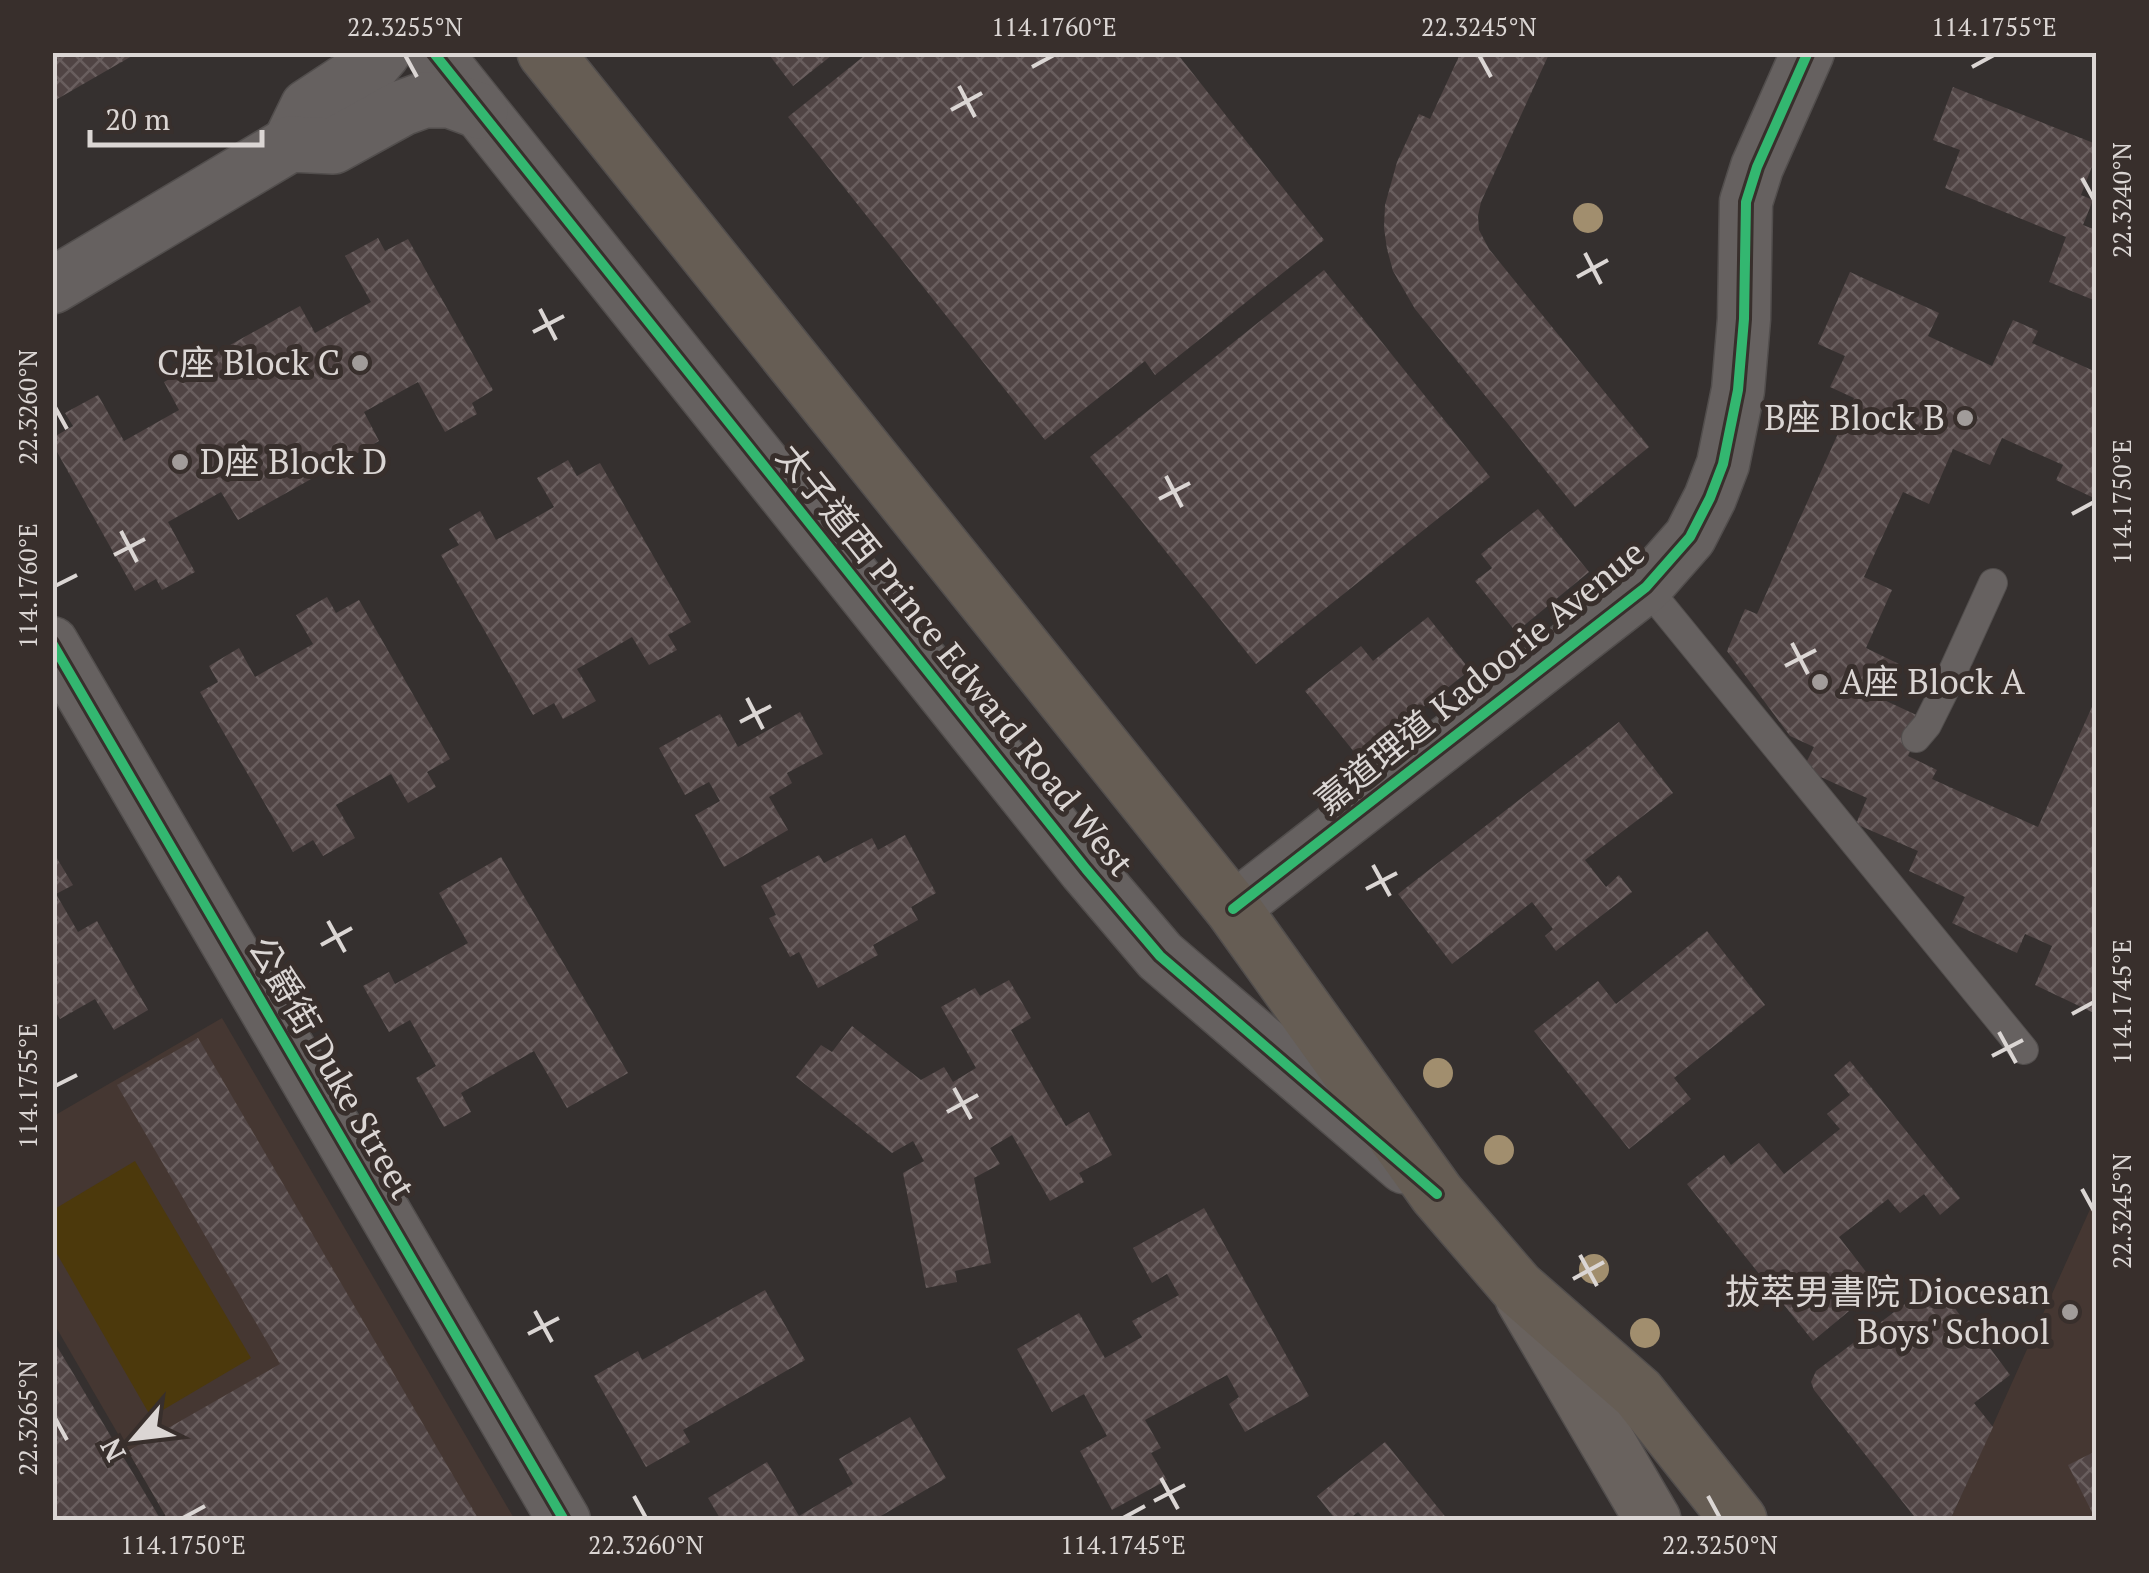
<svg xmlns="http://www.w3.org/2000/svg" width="2149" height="1573" viewBox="0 0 2149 1573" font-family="'PT Serif','Noto Sans TC',serif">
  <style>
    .built { fill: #453732 }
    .park { fill: #4c390c }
    .building { fill: url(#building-cross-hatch) }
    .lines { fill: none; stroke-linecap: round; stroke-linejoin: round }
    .service-casing { stroke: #524e4d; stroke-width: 30 }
    .minor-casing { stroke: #524e4d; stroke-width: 55 }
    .tertiary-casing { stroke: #524e4d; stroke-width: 58 }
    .secondary-casing { stroke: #524e4d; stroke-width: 58 }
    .primary-casing { stroke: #524e4d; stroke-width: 58 }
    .service { stroke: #666160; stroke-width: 28 }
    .minor { stroke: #666160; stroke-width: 52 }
    .tertiary { stroke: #666160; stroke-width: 55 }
    .secondary { stroke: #69625e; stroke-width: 55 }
    .primary { stroke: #665d54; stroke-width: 55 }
    .cycleway-casing { stroke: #382f2c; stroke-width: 16 }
    .cycleway { stroke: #33b770; stroke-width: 10 }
    .tree { fill: #a18e6e }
    .ticks { fill: none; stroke: #dbd6d4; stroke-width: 4 }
    .poi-dot { fill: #a19c9a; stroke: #382f2c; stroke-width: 4 }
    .labels { text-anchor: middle; stroke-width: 10; stroke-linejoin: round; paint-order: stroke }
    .poi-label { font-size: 35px; fill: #dbd6d4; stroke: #382f2c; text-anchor: end }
    .street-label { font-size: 35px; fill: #dbd6d4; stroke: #382f2c }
    .neatline { fill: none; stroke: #dbd6d4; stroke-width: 4 }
    .ticks-label { font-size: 25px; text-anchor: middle; fill: #dbd6d4 }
  </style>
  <defs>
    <pattern id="building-cross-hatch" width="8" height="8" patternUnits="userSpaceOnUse" patternTransform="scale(2.5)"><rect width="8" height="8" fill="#504444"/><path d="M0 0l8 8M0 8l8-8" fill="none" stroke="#695e5e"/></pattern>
  </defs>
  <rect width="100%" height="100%" fill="#35302f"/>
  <!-- built -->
  <g class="built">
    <polygon points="222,1018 515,1520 168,1520 53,1322 52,1117"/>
    <polygon points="2096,1196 2096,1520 1950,1520 1957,1505"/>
  </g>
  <!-- park -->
  <polygon class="park" points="135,1161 251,1358 151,1417 53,1247 53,1210"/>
  <!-- building -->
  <g class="building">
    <polygon points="52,52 139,52 52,102"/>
    <polygon points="767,52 836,52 793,86"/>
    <polygon points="869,52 1176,52 1324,240 1155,375 1145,361 1045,440 788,117"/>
    <polygon points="1461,52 1550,52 1481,202 1478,216 1479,230 1489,249 1649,447 1575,507 1415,309 1393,271 1387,249 1384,228 1385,205 1397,162 1419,114 1430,119"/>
    <polygon points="1953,87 2096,144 2096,156 2081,195 2093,200 2083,225 2096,230 2096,301 2049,282 2066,237 1945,188 1960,150 1933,140"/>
    <polygon points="378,238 385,251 408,239 493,390 472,403 477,414 445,432 418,382 364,412 379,441 238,520 221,492 168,522 195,572 162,590 156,579 135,591 52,443 52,438 73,426 65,413 98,395 124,441 179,410 164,382 300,306 315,333 371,302 345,256"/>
    <polygon points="1324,270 1490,477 1256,664 1090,457"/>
    <polygon points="1850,272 1939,313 1928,336 1992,366 2013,320 2038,331 2032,343 2096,372 2096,499 2056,480 2063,465 2002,438 1990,465 1953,449 1929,504 1903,492 1864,577 1892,590 1866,648 1899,664 1882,699 1925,719 1908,756 1937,770 1932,779 2038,827 2096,698 2096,1014 2035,985 2052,946 2025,934 2017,953 1952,923 1965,897 1909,871 1918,851 1856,824 1867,798 1803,769 1814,747 1790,736 1727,651 1745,609 1757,614 1854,398 1830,387 1845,356 1818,344"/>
    <polygon points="568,460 577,476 600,463 691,622 668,635 677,650 649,665 632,637 577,669 596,701 563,719 554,703 533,715 441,555 459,545 449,529 480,511 496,540 554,507 537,478"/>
    <polygon points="1538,509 1589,572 1516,632 1475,581 1492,568 1481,554"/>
    <polygon points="327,597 336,613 359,600 450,759 427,772 436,787 408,803 391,774 336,805 355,838 323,856 313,840 293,852 200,692 218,682 209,666 239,648 255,677 313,644 296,615"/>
    <polygon points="1428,617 1470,670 1359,758 1305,691 1361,646 1373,661"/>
    <polygon points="800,712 823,754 787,773 792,783 769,797 788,830 724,867 695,815 720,801 709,782 685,795 659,748 720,714 738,747"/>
    <polygon points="1619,722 1673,793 1585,860 1606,887 1619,875 1632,892 1556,951 1545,936 1553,929 1532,902 1452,964 1398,894"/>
    <polygon points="905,835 936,893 911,907 918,920 873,945 878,955 818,988 799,952 790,957 769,918 776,915 761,886 819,855 824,863 872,838 878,850"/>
    <polygon points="52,850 73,885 56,894 78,932 97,921 148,1010 114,1030 95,999 60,1019 52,1006"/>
    <polygon points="501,857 628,1073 567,1108 534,1051 461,1093 471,1112 444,1127 416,1078 436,1066 410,1020 389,1032 363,986 389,972 395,984 468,943 439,893"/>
    <polygon points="1707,931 1765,1005 1674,1078 1691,1099 1629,1149 1534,1031 1598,981 1616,1004"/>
    <polygon points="1009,980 1031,1018 1011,1030 1066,1126 1089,1112 1112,1155 1079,1173 1084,1182 1050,1201 1012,1135 990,1148 1000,1164 974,1178 991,1263 955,1271 957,1282 926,1288 903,1173 924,1161 913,1141 892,1153 796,1077 821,1045 832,1052 852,1026 921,1080 944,1067 953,1082 976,1068 941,1007 975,988 980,996"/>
    <polygon points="198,1038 338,1278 479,1520 168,1520 128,1451 280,1364 117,1085"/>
    <polygon points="1850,1061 1960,1198 1940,1215 1924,1194 1900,1213 1888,1199 1839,1237 1870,1277 1842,1300 1849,1311 1813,1341 1687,1184 1724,1155 1731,1165 1759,1143 1784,1174 1840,1129 1827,1114 1850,1095 1834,1075"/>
    <polygon points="1204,1208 1309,1396 1245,1432 1229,1404 1239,1397 1227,1375 1145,1420 1161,1448 1151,1453 1167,1480 1112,1510 1080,1451 1107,1436 1084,1394 1052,1412 1017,1349 1079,1313 1105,1358 1142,1337 1132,1321 1179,1295 1167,1274 1152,1283 1133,1248"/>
    <polygon points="1930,1285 1941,1290 1966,1323 1969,1320 2010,1375 1974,1403 1993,1427 1950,1520 1917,1520 1814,1390 1811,1382 1816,1371"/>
    <polygon points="765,1290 805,1360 683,1430 690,1442 646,1467 594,1376 638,1351 642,1360"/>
    <polygon points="52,1338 161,1520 52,1520"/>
    <polygon points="910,1417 946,1478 874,1520 721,1520 708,1498 767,1462 799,1516 853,1484 839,1459"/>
    <polygon points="1385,1442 1448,1520 1365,1520 1358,1512 1348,1520 1336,1520 1317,1496"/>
    <polygon points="2096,1451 2096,1520 2068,1465"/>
  </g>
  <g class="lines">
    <!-- service casing -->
    <g class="service-casing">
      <g id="service">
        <polyline points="1646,587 2024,1050"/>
        <polyline points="1916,738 1927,725 1943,693 1993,583"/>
      </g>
    </g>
    <!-- minor casing -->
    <g class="minor-casing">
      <g id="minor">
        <polyline points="52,643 564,1520"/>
        <polyline points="1233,909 1646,587 1690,537 1710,498 1723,464 1738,390 1744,319 1746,202 1757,167 1808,52"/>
      </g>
    </g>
    <!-- tertiary casing -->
    <g class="tertiary-casing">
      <g id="tertiary">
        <polyline points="433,52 1086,869 1160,956 1405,1166"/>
        <polyline points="290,144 308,107 372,65 383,52"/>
        <polyline points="52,286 290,144 333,146 402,108 424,100 450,100 480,111"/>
      </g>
    </g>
    <!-- secondary casing -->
    <g class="secondary-casing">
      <polyline id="secondary" points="1523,1298 1653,1520"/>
    </g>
    <!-- primary casing -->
    <g class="primary-casing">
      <polyline id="primary" points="545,52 1233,909 1437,1194 1517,1287 1638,1393 1739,1520"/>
    </g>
    <!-- service -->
    <use href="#service" class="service"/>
    <!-- minor -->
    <use href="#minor" class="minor"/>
    <!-- tertiary -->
    <use href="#tertiary" class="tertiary"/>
    <!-- secondary -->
    <use href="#secondary" class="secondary"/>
    <!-- primary -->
    <use href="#primary" class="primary"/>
    <!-- cycleway casing -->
    <g class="cycleway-casing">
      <g id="cycleway">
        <polyline points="433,52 1086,869 1160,956 1437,1194"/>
        <polyline points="52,643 564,1520"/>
        <polyline points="1233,909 1646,587 1690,537 1710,498 1723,464 1738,390 1744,319 1746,202 1757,167 1808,52"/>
      </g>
    </g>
    <!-- cycleway -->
    <use href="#cycleway" class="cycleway"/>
  </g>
  <!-- trees -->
  <g class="tree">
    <circle cx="1588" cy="218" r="15"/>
    <circle cx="1438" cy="1073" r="15"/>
    <circle cx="1499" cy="1150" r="15"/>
    <circle cx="1594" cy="1269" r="15"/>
    <circle cx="1645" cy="1333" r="15"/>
  </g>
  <!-- ticks -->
  <path class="ticks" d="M405,55L417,77M1479,55L1491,77M1032,67L1054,55M1972,67L1994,55M959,86L975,117M951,110L982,93M2082,178L2094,200M1585,253L1601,284M1577,277L1608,260M540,309L556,340M533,332L564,316M55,407L67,429M1166,476L1182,507M1159,499L1190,483M2072,514L2094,502M121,531L137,562M114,555L145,539M55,586L77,575M1792,643L1808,674M1785,666L1816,650M747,698L763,729M740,722L771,706M1373,865L1390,896M1366,889L1397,873M328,921L345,952M321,945L352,928M2072,1014L2094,1002M1999,1032L2016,1063M1992,1056L2023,1040M55,1086L77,1075M954,1088L971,1119M947,1112L978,1095M2082,1189L2094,1211M1580,1255L1597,1286M1573,1279L1604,1262M535,1311L552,1342M528,1334L559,1318M55,1418L67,1440M1161,1478L1178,1509M634,1496L646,1518M1708,1496L1720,1518M1154,1501L1185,1485M183,1518L205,1506M1123,1518L1145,1506"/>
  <!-- markers -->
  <g class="poi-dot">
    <circle cx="360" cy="363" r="10"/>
    <circle cx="1965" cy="418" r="10"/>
    <circle cx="180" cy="462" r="10"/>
    <circle cx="1820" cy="682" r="10"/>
    <circle cx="2070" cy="1312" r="10"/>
  </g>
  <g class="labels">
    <!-- poi labels -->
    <g class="poi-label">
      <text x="340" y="375">C座 Block C</text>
      <text x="1945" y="430">B座 Block B</text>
      <text x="200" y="474" text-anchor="start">D座 Block D</text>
      <text x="1840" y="694" text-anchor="start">A座 Block A</text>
      <text x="2050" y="1304">拔萃男書院 Diocesan<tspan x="2050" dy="40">Boys' School</tspan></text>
    </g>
    <!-- street labels -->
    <g class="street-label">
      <text transform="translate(955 660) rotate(51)" y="12">太子道西 Prince Edward Road West</text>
      <text transform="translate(1480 677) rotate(-39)" y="12">嘉道理道 Kadoorie Avenue</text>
      <text transform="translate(332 1068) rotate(60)" y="12">公爵街 Duke Street</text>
    </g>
  </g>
  <!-- border -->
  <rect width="2149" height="1573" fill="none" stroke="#382f2c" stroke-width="110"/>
  <!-- north arrow -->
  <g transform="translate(135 1438) rotate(242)" stroke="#382f2c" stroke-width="8" paint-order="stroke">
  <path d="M0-8L18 38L0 25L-18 38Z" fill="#dbd6d4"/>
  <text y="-15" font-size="28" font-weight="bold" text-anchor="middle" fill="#dbd6d4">N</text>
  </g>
  <!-- scale -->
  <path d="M90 130v15h172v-15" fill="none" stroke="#dbd6d4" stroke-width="5"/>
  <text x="105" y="130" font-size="30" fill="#dbd6d4" stroke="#382f2c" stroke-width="8" paint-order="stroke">20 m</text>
  <rect x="55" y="55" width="2039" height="1463" class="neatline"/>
  <g class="ticks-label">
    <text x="405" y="36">22.3255°N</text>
    <text x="1054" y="36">114.1760°E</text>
    <text x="1479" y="36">22.3245°N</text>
    <text x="1994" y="36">114.1755°E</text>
    <text transform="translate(2122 200) rotate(-90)" y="9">22.3240°N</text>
    <text transform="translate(28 407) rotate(-90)" y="9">22.3260°N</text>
    <text transform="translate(2122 502) rotate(-90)" y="9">114.1750°E</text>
    <text transform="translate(28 586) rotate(-90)" y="9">114.1760°E</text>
    <text transform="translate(2122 1002) rotate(-90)" y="9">114.1745°E</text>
    <text transform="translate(28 1086) rotate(-90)" y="9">114.1755°E</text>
    <text transform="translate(2122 1211) rotate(-90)" y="9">22.3245°N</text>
    <text transform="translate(28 1418) rotate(-90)" y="9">22.3265°N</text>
    <text x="183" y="1554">114.1750°E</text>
    <text x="646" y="1554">22.3260°N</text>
    <text x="1123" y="1554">114.1745°E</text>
    <text x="1720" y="1554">22.3250°N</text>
  </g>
</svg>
